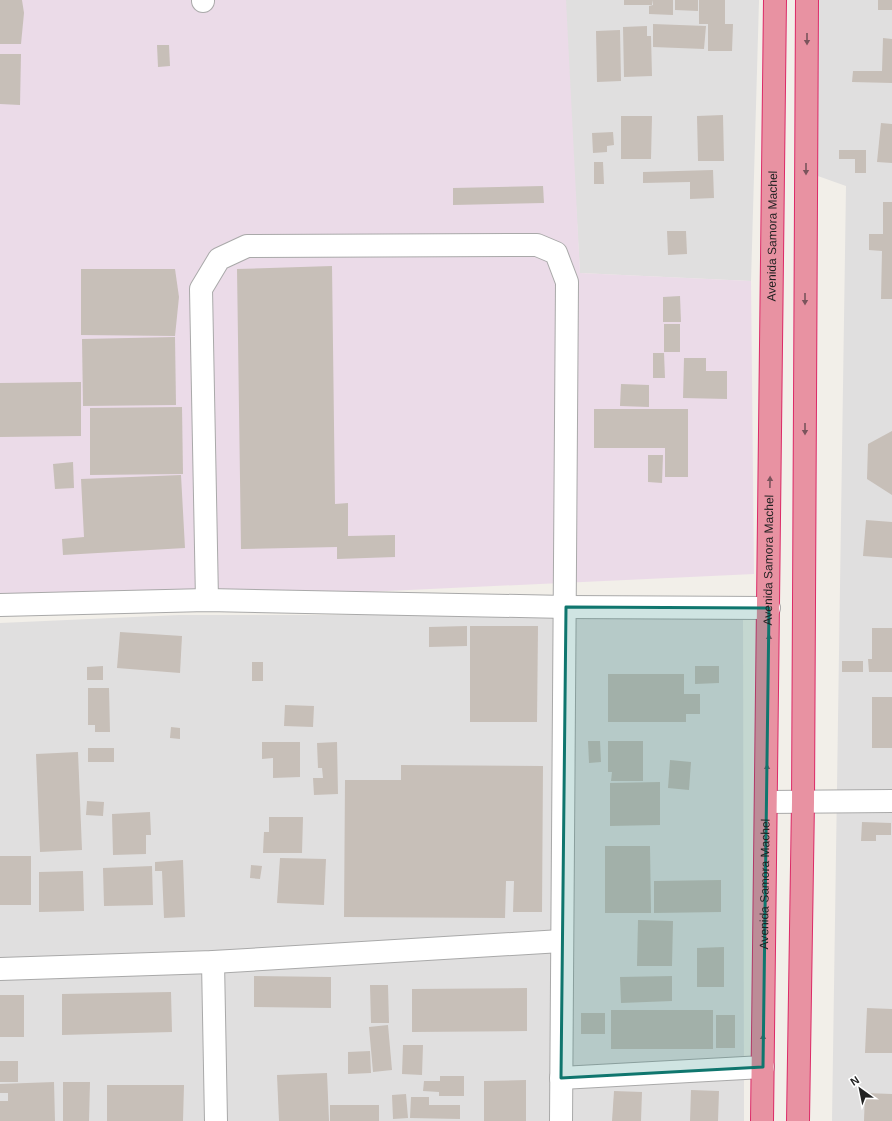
<svg xmlns="http://www.w3.org/2000/svg" width="892" height="1121" viewBox="0 0 892 1121" font-family="Arial,sans-serif">
  <style>
    .residential { fill: #e0dfdf }
    .industrial { fill: #ebdbe8 }
    .building { fill: #c7bfb8 }
    .lines { fill: none; stroke-linecap: round; stroke-linejoin: round }
    .minor-casing { stroke: #a9a9a9; stroke-width: 24 }
    .highway-casing { stroke: #dc2a67; stroke-width: 24 }
    .minor { stroke: #fff; stroke-width: 22 }
    .highway { stroke: #e892a2; stroke-width: 22 }
    .oneway { fill: #7b545c }
    .marked { fill: #0f766e; fill-opacity: 0.2; stroke: #0f766e; stroke-width: 3; stroke-linejoin: round }
    .labels { text-anchor: middle; stroke-width: 4; stroke-linejoin: round; paint-order: stroke }
    .street-label { font-size: 12px; fill: #222; stroke: #fff }
  </style>
  <rect width="100%" height="100%" fill="#f2efe9"/>
  <!-- residential -->
  <g class="residential">
    <polygon points="564,0 759,0 751,281 580,273"/>
    <polygon points="813,0 892,0 892,1121 832,1121 846,186 815,175"/>
    <polygon points="179,615 743,615 744,1121 0,1121 0,623"/>
  </g>
  <!-- industrial -->
  <polygon class="industrial" points="0,0 566,0 580,273 751,281 754,574 0,609"/>
  <!-- building -->
  <g class="building">
    <polygon points="0,0 22,0 24,13 21,44 0,44"/>
    <rect x="624" y="0" width="28" height="5"/>
    <polygon points="652,0 673,0 673,15 649,14 649,6 653,5"/>
    <polygon points="675,0 698,0 698,11 675,10"/>
    <polygon points="699,0 725,0 725,24 733,24 732,51 708,51 708,24 699,24"/>
    <rect x="878" y="0" width="14" height="10"/>
    <polygon points="653,24 706,26 704,49 653,47"/>
    <polygon points="647,26 647,36 651,36 652,76 624,77 623,27"/>
    <polygon points="620,30 621,81 597,82 596,31"/>
    <polygon points="883,38 892,39 892,83 852,82 853,71 882,71"/>
    <polygon points="157,45 169,45 170,66 158,67"/>
    <polygon points="0,54 21,54 20,105 0,104"/>
    <polygon points="723,115 724,161 698,161 697,116"/>
    <polygon points="621,116 652,116 651,159 621,159"/>
    <polygon points="881,123 892,124 892,163 877,162"/>
    <polygon points="613,132 614,145 607,146 607,152 593,153 592,133"/>
    <polygon points="839,150 866,150 866,173 855,173 855,159 839,159"/>
    <polygon points="594,162 603,162 604,184 594,184"/>
    <polygon points="713,170 714,198 690,199 690,182 643,183 643,172"/>
    <polygon points="543,186 544,203 453,205 453,188"/>
    <polygon points="883,202 892,202 892,299 881,299 882,251 869,250 869,234 883,234"/>
    <polygon points="667,231 686,231 687,254 668,255"/>
    <polygon points="332,266 335,504 348,503 348,536 395,535 395,557 337,559 337,547 241,549 237,269"/>
    <polygon points="81,269 175,269 179,297 175,336 81,335"/>
    <polygon points="680,296 681,322 663,322 663,297"/>
    <rect x="664" y="324" width="16" height="28"/>
    <polygon points="175,337 176,405 83,406 82,339"/>
    <polygon points="653,353 664,353 665,378 653,378"/>
    <polygon points="684,358 706,358 706,371 727,371 727,399 683,398"/>
    <polygon points="81,382 81,436 0,437 0,383"/>
    <polygon points="621,384 649,385 649,407 620,406"/>
    <polygon points="182,407 183,474 90,475 90,408"/>
    <polygon points="594,409 688,409 688,477 665,477 665,448 594,448"/>
    <polygon points="892,431 892,495 867,479 868,444"/>
    <polygon points="648,455 663,455 662,483 648,482"/>
    <polygon points="73,462 74,488 55,489 53,464"/>
    <polygon points="181,475 185,548 63,555 62,539 84,537 81,479"/>
    <polygon points="866,520 892,522 892,558 863,556"/>
    <polygon points="467,626 467,646 429,647 429,627"/>
    <polygon points="470,626 538,626 537,722 470,722"/>
    <polygon points="872,628 892,628 892,672 869,672 868,659 872,659"/>
    <polygon points="120,632 182,636 180,673 117,668"/>
    <rect x="842" y="661" width="21" height="11"/>
    <rect x="252" y="662" width="11" height="19"/>
    <polygon points="103,666 103,680 87,680 87,667"/>
    <polygon points="695,666 719,666 719,683 695,684"/>
    <polygon points="608,674 684,674 684,694 700,694 700,714 686,714 686,722 608,722"/>
    <polygon points="88,688 109,688 110,732 95,732 95,725 88,725"/>
    <rect x="872" y="697" width="20" height="51"/>
    <polygon points="285,705 314,706 313,727 284,726"/>
    <polygon points="171,727 180,728 180,739 170,738"/>
    <polygon points="588,741 600,741 601,762 589,763"/>
    <polygon points="608,741 643,741 643,781 611,781 612,772 608,772"/>
    <polygon points="262,742 300,742 300,777 273,778 273,758 262,759"/>
    <polygon points="337,742 338,794 314,795 313,778 323,778 322,768 318,768 317,743"/>
    <rect x="88" y="748" width="26" height="14"/>
    <polygon points="78,752 82,850 40,852 36,754"/>
    <polygon points="670,760 691,762 689,790 668,788"/>
    <polygon points="401,765 543,766 542,912 513,912 514,881 506,881 505,918 344,917 345,780 401,780"/>
    <polygon points="660,782 660,825 610,826 610,783"/>
    <polygon points="87,801 104,802 103,816 86,815"/>
    <polygon points="150,812 151,835 146,835 146,854 113,855 112,814"/>
    <polygon points="269,817 303,817 302,853 263,853 264,832 269,832"/>
    <polygon points="862,822 891,823 891,835 876,835 876,841 861,841"/>
    <polygon points="605,846 650,846 651,913 605,913"/>
    <rect x="0" y="856" width="31" height="49"/>
    <polygon points="280,858 326,859 324,905 277,903"/>
    <polygon points="183,860 185,917 164,918 162,871 155,871 155,862"/>
    <polygon points="251,865 262,866 260,879 250,878"/>
    <polygon points="152,866 153,905 104,906 103,868"/>
    <polygon points="83,871 84,911 39,912 39,872"/>
    <polygon points="721,880 721,912 654,913 654,881"/>
    <polygon points="638,920 673,921 672,966 637,966"/>
    <polygon points="724,947 724,987 697,987 697,948"/>
    <polygon points="254,976 331,977 331,1008 254,1007"/>
    <polygon points="672,976 672,1001 621,1003 620,977"/>
    <polygon points="370,985 388,985 389,1023 371,1023"/>
    <polygon points="527,988 527,1031 412,1032 412,989"/>
    <polygon points="171,992 172,1032 62,1035 62,994"/>
    <rect x="0" y="995" width="24" height="42"/>
    <polygon points="867,1008 892,1009 892,1053 865,1053"/>
    <rect x="611" y="1010" width="102" height="39"/>
    <rect x="581" y="1013" width="24" height="21"/>
    <rect x="716" y="1015" width="19" height="33"/>
    <polygon points="388,1025 392,1070 373,1072 369,1027"/>
    <polygon points="403,1045 423,1045 422,1075 402,1074"/>
    <polygon points="370,1051 371,1073 348,1074 348,1052"/>
    <rect x="0" y="1061" width="18" height="21"/>
    <polygon points="327,1073 329,1121 279,1121 277,1075"/>
    <polygon points="440,1076 464,1076 464,1096 439,1096 439,1092 423,1091 424,1081 440,1081"/>
    <polygon points="526,1080 526,1121 484,1121 484,1081"/>
    <polygon points="54,1082 55,1121 0,1121 0,1101 8,1101 8,1093 0,1093 0,1084"/>
    <polygon points="63,1082 90,1082 89,1121 63,1121"/>
    <polygon points="107,1085 184,1085 183,1121 107,1121"/>
    <polygon points="691,1090 719,1091 718,1121 690,1121"/>
    <polygon points="614,1091 642,1092 641,1121 612,1121"/>
    <polygon points="865,1093 892,1094 892,1121 864,1121"/>
    <polygon points="406,1094 408,1118 393,1119 392,1095"/>
    <polygon points="411,1097 429,1097 429,1105 460,1105 460,1119 410,1118"/>
    <rect x="330" y="1105" width="49" height="16"/>
  </g>
  <g class="lines">
    <!-- minor casing -->
    <g class="minor-casing">
      <g id="minor">
        <polyline points="203,0 203,1"/>
        <polyline points="207,600 201,289 219,259 247,246 537,245 556,253 567,282 561,1121"/>
        <polyline points="0,605 207,600 566,607 769,608"/>
        <polyline points="766,802 892,801"/>
        <polyline points="213,962 216,1121"/>
        <polyline points="0,969 213,962 561,941"/>
        <polyline points="561,1078 763,1067"/>
      </g>
    </g>
    <!-- highway casing -->
    <g class="highway-casing">
      <g id="highway">
        <path id="s1" d="M762,1121L775,0"/>
        <polyline points="798,1121 803,802 807,0"/>
      </g>
    </g>
    <!-- minor -->
    <use href="#minor" class="minor"/>
    <!-- highway -->
    <use href="#highway" class="highway"/>
  </g>
  <!-- one-way arrows -->
  <defs><path id="oneway-solid" d="M-6-.8H1V-3.2L6.5 0L1 3.2V.8H-6Z"/></defs>
  <g class="oneway">
    <use href="#oneway-solid" transform="translate(807 39) rotate(90)"/>
    <use href="#oneway-solid" transform="translate(806 169) rotate(90)"/>
    <use href="#oneway-solid" transform="translate(805 299) rotate(90)"/>
    <use href="#oneway-solid" transform="translate(805 429) rotate(90)"/>
    <use href="#oneway-solid" transform="translate(770 482) rotate(-89)"/>
    <use href="#oneway-solid" transform="translate(769 640) rotate(-89)"/>
    <use href="#oneway-solid" transform="translate(767 770) rotate(-89)"/>
    <use href="#oneway-solid" transform="translate(763 1040) rotate(-89)"/>
  </g>
  <!-- marked area -->
  <path class="marked" d="M566,607L769,608L763,1067L561,1078Z"/>
  <g class="labels">
    <!-- street labels -->
    <g class="street-label">
      <text dy="4" stroke="none"><textPath href="#s1" startOffset="885">Avenida Samora Machel</textPath></text>
      <text dy="4" stroke="none"><textPath href="#s1" startOffset="561">Avenida Samora Machel</textPath></text>
      <text dy="4" stroke="none"><textPath href="#s1" startOffset="237">Avenida Samora Machel</textPath></text>
    </g>
  </g>
  <!-- north arrow -->
  <g transform="translate(860 1089) rotate(327)" stroke="#ffffff" stroke-width="3" paint-order="stroke">
  <path d="M0-3L7 15L0 10L-7 15Z" fill="#222222"/>
  <text y="-6" font-size="11" font-weight="bold" text-anchor="middle" fill="#222222">N</text>
  </g>
</svg>
